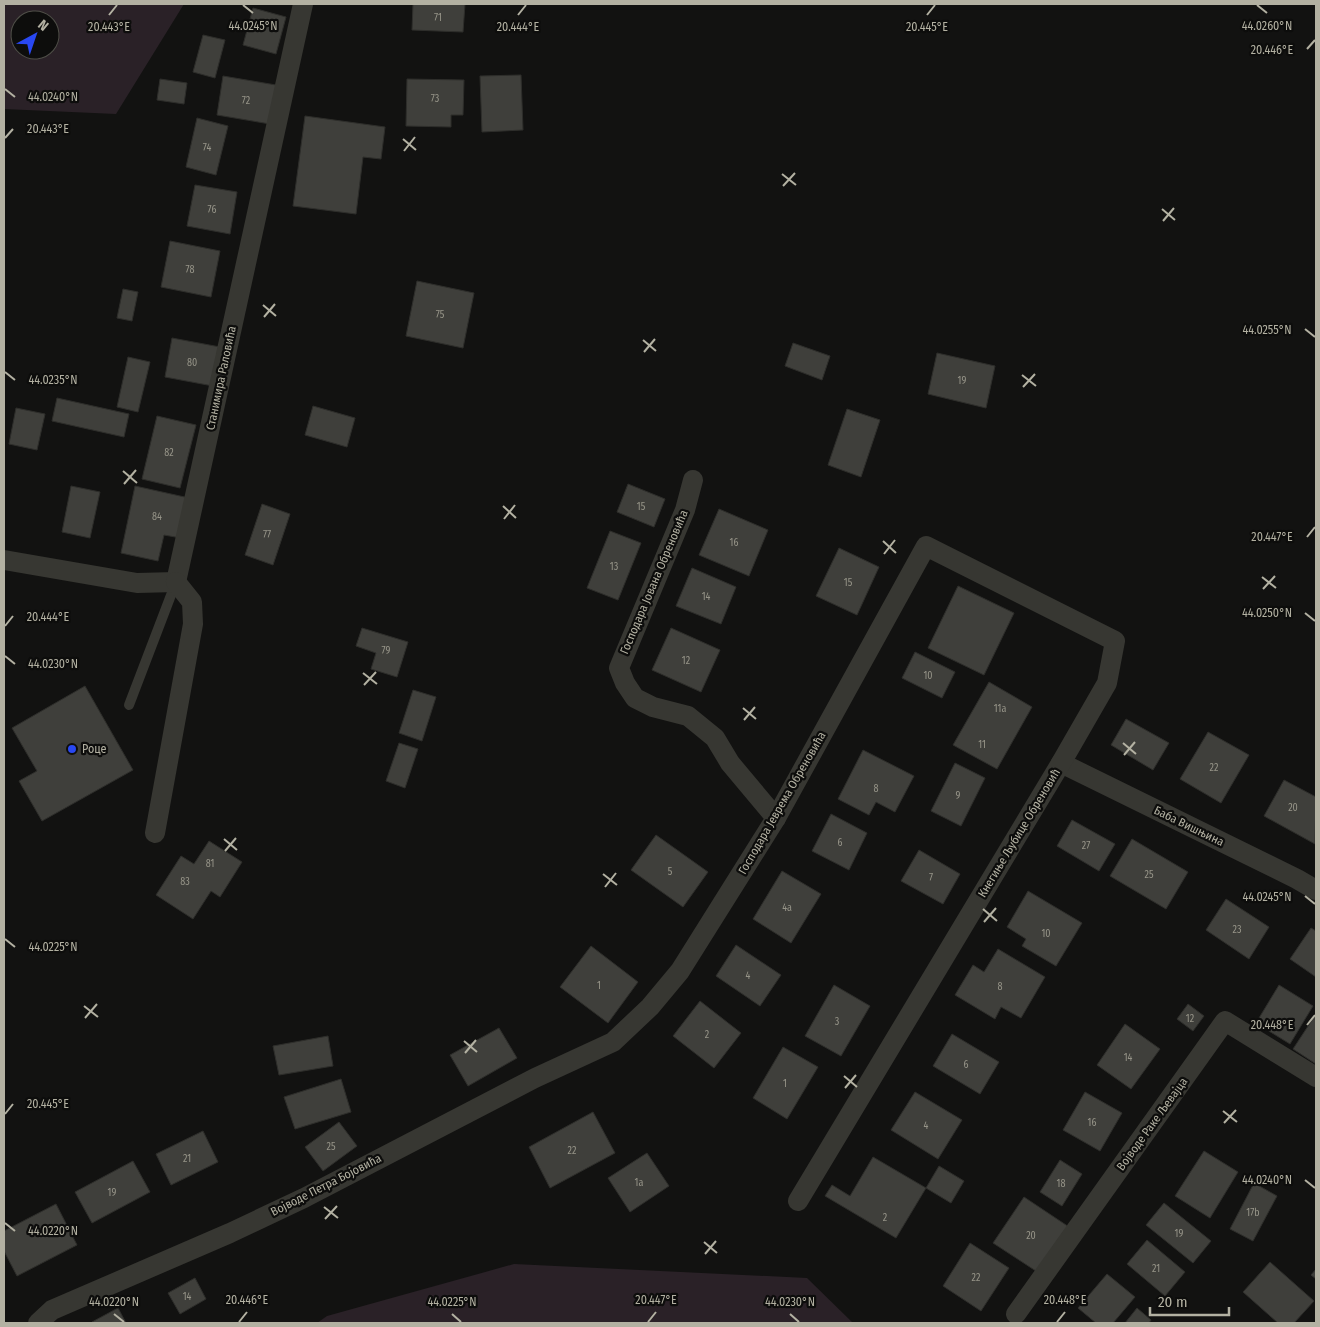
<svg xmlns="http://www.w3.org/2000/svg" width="1320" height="1327" viewBox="0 0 1320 1327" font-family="'Fira Sans Condensed',sans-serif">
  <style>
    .green { fill: #2a2127; fill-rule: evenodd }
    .building { fill: #3f3f3b; stroke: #2e2e2b }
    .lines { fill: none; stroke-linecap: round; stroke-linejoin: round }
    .lane { stroke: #373732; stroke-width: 10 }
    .street { stroke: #373732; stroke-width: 20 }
    .ticks { fill: none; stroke: #b3b1a2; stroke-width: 2 }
    .poi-dot { fill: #2948f2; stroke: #0d0d0c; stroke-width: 2 }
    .labels { text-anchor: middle; stroke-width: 4.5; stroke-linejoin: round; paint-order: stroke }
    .number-label { font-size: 10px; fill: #969488 }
    .street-label { font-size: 12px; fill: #b3b1a2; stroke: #0d0d0c }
    .poi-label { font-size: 12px; fill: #b3b1a2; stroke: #0d0d0c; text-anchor: start }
    .ticks-label { font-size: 12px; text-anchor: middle; fill: #b3b1a2; stroke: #0d0d0c; stroke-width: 4.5; stroke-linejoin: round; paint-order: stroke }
  </style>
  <rect width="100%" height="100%" fill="#121211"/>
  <!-- green -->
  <g class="green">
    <path d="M4,4H184L116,114L4,109ZM20,20H50V50H20Z"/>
    <polygon points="514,1264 807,1278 853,1323 317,1323 327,1316"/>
  </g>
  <!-- building -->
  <g class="building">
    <polygon points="413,4 465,4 463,32 412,30"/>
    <polygon points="253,8 286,17 276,54 243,45"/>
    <polygon points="203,35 225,40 215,78 193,72"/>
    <polygon points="521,75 523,130 482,132 480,76"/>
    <polygon points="223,76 276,85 270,124 217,115"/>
    <polygon points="160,79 187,83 184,104 157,100"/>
    <polygon points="407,79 464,80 463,115 451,115 451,127 406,126"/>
    <polygon points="305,116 385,127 381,159 363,157 356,214 293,206"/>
    <polygon points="197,118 228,126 216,175 186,167"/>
    <polygon points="195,185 237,192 230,234 187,226"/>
    <polygon points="170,241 220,251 211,297 161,287"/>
    <polygon points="417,281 474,293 463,348 406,336"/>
    <polygon points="123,289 138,292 132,321 117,318"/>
    <polygon points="172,338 220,347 213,386 165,377"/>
    <polygon points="793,343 830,356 822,380 785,366"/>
    <polygon points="937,353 995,366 986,408 928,394"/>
    <polygon points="128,357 150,362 138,412 117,407"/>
    <polygon points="57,398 129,414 124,437 52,421"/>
    <polygon points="313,406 355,418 347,447 305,435"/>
    <polygon points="16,408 45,414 37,450 9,444"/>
    <polygon points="847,409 880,420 861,477 828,465"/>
    <polygon points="157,416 196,425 180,488 142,479"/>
    <polygon points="628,484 665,499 654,527 617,512"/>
    <polygon points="71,486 100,492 90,538 62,532"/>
    <polygon points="135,486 189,498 181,538 164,535 158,561 121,553"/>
    <polygon points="262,504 290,514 273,565 245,555"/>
    <polygon points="719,509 768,530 749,576 699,555"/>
    <polygon points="610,531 641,543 618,600 587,588"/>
    <polygon points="839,548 879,567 857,615 816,596"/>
    <polygon points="692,568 736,587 721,624 676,606"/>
    <polygon points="958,586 1014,613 984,675 928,648"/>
    <polygon points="362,628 408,642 397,677 371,669 376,653 356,646"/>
    <polygon points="671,628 720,650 701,692 652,670"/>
    <polygon points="915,652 955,672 942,698 902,678"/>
    <polygon points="989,682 1032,707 997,769 953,745"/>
    <polygon points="85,686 133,770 42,821 19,781 37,771 12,728"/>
    <polygon points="413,690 436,697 422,741 399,733"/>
    <polygon points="1126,719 1169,743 1153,770 1111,745"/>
    <polygon points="1208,732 1249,755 1221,803 1180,779"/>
    <polygon points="399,743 418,749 405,788 386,781"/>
    <polygon points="863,750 914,776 895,812 876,802 869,815 838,799"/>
    <polygon points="955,763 985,778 961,826 931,811"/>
    <polygon points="1284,780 1316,797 1315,844 1264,816"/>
    <polygon points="831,814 867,833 849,870 812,851"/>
    <polygon points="1072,820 1115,844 1099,871 1057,846"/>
    <polygon points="656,835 708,872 683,907 631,870"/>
    <polygon points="1132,839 1188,872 1166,909 1110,876"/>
    <polygon points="209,841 242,862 220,897 211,891 193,919 156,895 181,856 194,864"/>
    <polygon points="919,850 960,874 943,904 901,881"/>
    <polygon points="782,871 821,894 791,943 753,919"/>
    <polygon points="1028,891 1082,923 1056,966 1022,946 1026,939 1007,927"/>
    <polygon points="1226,899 1269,927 1249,959 1206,930"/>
    <polygon points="1311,928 1316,931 1316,977 1290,959"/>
    <polygon points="736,945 781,975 760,1006 716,976"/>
    <polygon points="591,946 638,982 608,1023 560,987"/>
    <polygon points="998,949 1045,977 1021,1018 1001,1007 995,1019 955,995 973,965 984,972"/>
    <polygon points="834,985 870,1006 841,1056 805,1036"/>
    <polygon points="1279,985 1313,1006 1290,1044 1256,1023"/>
    <polygon points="700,1001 741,1033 714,1068 673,1036"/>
    <polygon points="1188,1004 1204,1016 1193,1031 1177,1019"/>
    <polygon points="1316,1014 1316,1064 1293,1049"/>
    <polygon points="1125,1024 1160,1049 1131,1089 1097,1065"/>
    <polygon points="499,1028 517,1058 468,1086 450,1055"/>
    <polygon points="952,1034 999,1062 980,1094 933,1066"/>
    <polygon points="328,1036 333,1066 279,1075 273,1046"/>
    <polygon points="783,1047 818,1067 787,1119 753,1098"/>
    <polygon points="341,1079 351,1112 295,1129 284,1097"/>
    <polygon points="915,1092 962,1120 938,1159 891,1130"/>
    <polygon points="1085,1092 1122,1113 1100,1151 1063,1130"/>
    <polygon points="593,1112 615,1153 550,1188 529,1147"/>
    <polygon points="339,1122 357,1146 323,1171 305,1147"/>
    <polygon points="203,1131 218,1162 171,1185 156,1154"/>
    <polygon points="1204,1151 1238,1172 1210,1218 1175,1196"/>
    <polygon points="647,1153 669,1186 630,1212 608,1178"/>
    <polygon points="873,1157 926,1188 896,1238 825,1196 832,1185 850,1196"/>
    <polygon points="1060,1160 1082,1174 1062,1206 1040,1192"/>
    <polygon points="133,1161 150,1192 92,1223 75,1192"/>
    <polygon points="939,1166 964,1181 951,1203 926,1188"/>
    <polygon points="1254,1183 1277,1196 1253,1241 1230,1229"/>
    <polygon points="1024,1197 1069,1227 1039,1273 993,1243"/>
    <polygon points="1164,1203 1211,1241 1193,1263 1146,1225"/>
    <polygon points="56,1204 77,1245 17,1276 4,1251 4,1231"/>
    <polygon points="1147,1240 1185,1272 1165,1296 1127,1264"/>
    <polygon points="970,1243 1009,1268 981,1311 943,1286"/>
    <polygon points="1270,1262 1314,1301 1294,1323 1278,1323 1243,1292"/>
    <polygon points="1316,1269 1316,1279 1311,1275"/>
    <polygon points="1107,1274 1135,1297 1113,1323 1096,1323 1078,1308"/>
    <polygon points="195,1278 206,1299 180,1314 168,1293"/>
    <polygon points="118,1308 126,1323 93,1323 92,1322"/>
    <polygon points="1137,1308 1151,1320 1149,1323 1125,1323"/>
  </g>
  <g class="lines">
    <!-- lane -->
    <polyline class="lane" points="129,705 176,582"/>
    <!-- street -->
    <g class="street">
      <polyline points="693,480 685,510 619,668 625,683 635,698 653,707 688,716 715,738 730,763 776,818"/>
      <polyline points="4,560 137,583 176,582"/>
      <polyline points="176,582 303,4"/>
      <polyline points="1061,763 1297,879 1316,890"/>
      <polyline points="155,833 193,624 192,602 176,582"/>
      <polyline points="1016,1314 1225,1021 1316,1077"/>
      <polyline points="38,1323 52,1310 230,1233 304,1198 535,1078 613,1042 650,1007 680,971 776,818 926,546 1115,641 1107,683 1061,763 798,1201"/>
    </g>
  </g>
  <!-- ticks -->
  <path class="ticks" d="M243,5L253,13M1257,5L1267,13M109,15L117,5M518,15L526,5M927,15L935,5M1307,49L1315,40M5,89L15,97M5,138L13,129M403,139L416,150M404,151L415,137M782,174L796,185M783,186L795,173M1162,209L1175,220M1163,221L1174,208M263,305L276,316M264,317L275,304M1305,329L1315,337M643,340L656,351M644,352L655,339M5,372L15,380M1022,375L1036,386M1023,387L1035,374M123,471L137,483M124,484L136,470M503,506L516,518M504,519L515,505M1307,537L1315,527M883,541L896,553M884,554L895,540M1262,577L1276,588M1263,589L1275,576M1305,613L1315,621M5,626L13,616M5,656L15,664M363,673L377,684M364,685L376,672M743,708L756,719M744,720L755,707M1123,743L1136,754M1124,755L1135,742M224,839L237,850M225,851L236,838M603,874L617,885M605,887L616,873M1305,896L1315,904M983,909L997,921M984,922L996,908M5,939L15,947M84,1006L98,1017M85,1018L97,1004M1307,1025L1315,1015M464,1041L477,1052M465,1053L476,1040M844,1076L857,1087M845,1088L856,1075M1223,1111L1237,1122M5,1114L13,1104M1224,1123L1236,1110M1305,1180L1315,1188M324,1207L338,1218M325,1219L337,1206M5,1223L15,1231M704,1242L717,1253M705,1254L716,1241M114,1314L124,1322M452,1314L461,1322M790,1314L799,1322M239,1322L247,1312M648,1322L656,1312M1057,1322L1065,1312"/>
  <!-- markers -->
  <circle class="poi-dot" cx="72" cy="749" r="5"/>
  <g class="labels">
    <!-- number labels -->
    <g class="number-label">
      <text x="438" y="21">71</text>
      <text x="435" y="102">73</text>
      <text x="246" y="104">72</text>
      <text x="207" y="151">74</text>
      <text x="212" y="213">76</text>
      <text x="190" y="273">78</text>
      <text x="440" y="318">75</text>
      <text x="192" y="366">80</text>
      <text x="962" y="384">19</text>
      <text x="169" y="456">82</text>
      <text x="641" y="510">15</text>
      <text x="157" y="520">84</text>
      <text x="267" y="538">77</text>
      <text x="734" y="546">16</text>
      <text x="614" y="570">13</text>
      <text x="848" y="586">15</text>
      <text x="706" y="600">14</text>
      <text x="386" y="654">79</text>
      <text x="686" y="664">12</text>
      <text x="928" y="679">10</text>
      <text x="1000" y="712">11a</text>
      <text x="982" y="748">11</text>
      <text x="1214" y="771">22</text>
      <text x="876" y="792">8</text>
      <text x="958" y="799">9</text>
      <text x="1293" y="811">20</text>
      <text x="840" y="846">6</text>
      <text x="1086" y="849">27</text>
      <text x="210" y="867">81</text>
      <text x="670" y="875">5</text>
      <text x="1149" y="878">25</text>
      <text x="931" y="881">7</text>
      <text x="185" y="885">83</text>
      <text x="787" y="911">4a</text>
      <text x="1237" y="933">23</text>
      <text x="1046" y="937">10</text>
      <text x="748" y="979">4</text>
      <text x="599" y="989">1</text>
      <text x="1000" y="990">8</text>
      <text x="1190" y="1022">12</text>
      <text x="837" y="1025">3</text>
      <text x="707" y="1038">2</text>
      <text x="1128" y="1061">14</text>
      <text x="966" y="1068">6</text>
      <text x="785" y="1087">1</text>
      <text x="1092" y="1126">16</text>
      <text x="926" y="1129">4</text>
      <text x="331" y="1150">25</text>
      <text x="572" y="1154">22</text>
      <text x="187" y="1162">21</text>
      <text x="639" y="1186">1a</text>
      <text x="1061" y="1187">18</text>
      <text x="112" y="1196">19</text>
      <text x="1253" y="1216">17b</text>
      <text x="885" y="1221">2</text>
      <text x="1179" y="1237">19</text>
      <text x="1031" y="1239">20</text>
      <text x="1156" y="1272">21</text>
      <text x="976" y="1281">22</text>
      <text x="187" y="1300">14</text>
    </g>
    <!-- street labels -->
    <g class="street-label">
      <text transform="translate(221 378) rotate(-78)" y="4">Станимира Раловића</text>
      <text transform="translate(654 582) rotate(-67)" y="4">Господара Јована Обреновића</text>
      <text transform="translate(782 803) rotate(-60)" y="4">Господара Јеврема Обреновића</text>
      <text transform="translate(1189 826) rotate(26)" y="4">Баба Вишњина</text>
      <text transform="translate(1019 833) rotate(-59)" y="4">Кнегиње Љубице Обреновић</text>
      <text transform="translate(1152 1124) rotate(-54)" y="4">Војводе Раке Љевајца</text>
      <text transform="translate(326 1185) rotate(-27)" y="4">Војводе Петра Бојовића</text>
    </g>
    <!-- poi labels -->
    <g class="poi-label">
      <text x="82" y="753">Роце</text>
    </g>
  </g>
  <g class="ticks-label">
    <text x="1267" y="30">44.0260°N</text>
    <text x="253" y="30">44.0245°N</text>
    <text x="109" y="31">20.443°E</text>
    <text x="518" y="31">20.444°E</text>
    <text x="927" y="31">20.445°E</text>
    <text x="1272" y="54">20.446°E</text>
    <text x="53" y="101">44.0240°N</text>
    <text x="48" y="133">20.443°E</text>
    <text x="1267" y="334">44.0255°N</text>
    <text x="53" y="384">44.0235°N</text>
    <text x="1272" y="541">20.447°E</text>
    <text x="1267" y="617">44.0250°N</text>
    <text x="48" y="621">20.444°E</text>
    <text x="53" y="668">44.0230°N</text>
    <text x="1267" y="901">44.0245°N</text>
    <text x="53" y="951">44.0225°N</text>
    <text x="1272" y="1029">20.448°E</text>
    <text x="48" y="1108">20.445°E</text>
    <text x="1267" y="1184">44.0240°N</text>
    <text x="53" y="1235">44.0220°N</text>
    <text x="247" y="1304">20.446°E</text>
    <text x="656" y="1304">20.447°E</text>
    <text x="1065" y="1304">20.448°E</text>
    <text x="114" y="1306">44.0220°N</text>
    <text x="452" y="1306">44.0225°N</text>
    <text x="790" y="1306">44.0230°N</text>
  </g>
  <!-- border -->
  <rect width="1320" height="1327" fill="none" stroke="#b3b1a2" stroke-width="10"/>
  <!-- north arrow -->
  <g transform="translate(35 35) rotate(40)"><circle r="24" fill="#0d0d0c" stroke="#4f4f48"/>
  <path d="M0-4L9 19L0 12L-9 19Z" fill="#2948f2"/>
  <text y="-8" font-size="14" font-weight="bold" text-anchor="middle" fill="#b3b1a2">N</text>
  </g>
  <!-- scale -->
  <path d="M1150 1307v8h79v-8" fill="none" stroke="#b3b1a2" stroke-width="2.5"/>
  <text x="1158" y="1307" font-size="15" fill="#b3b1a2" stroke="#0d0d0c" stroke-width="4" paint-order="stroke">20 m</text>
</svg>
